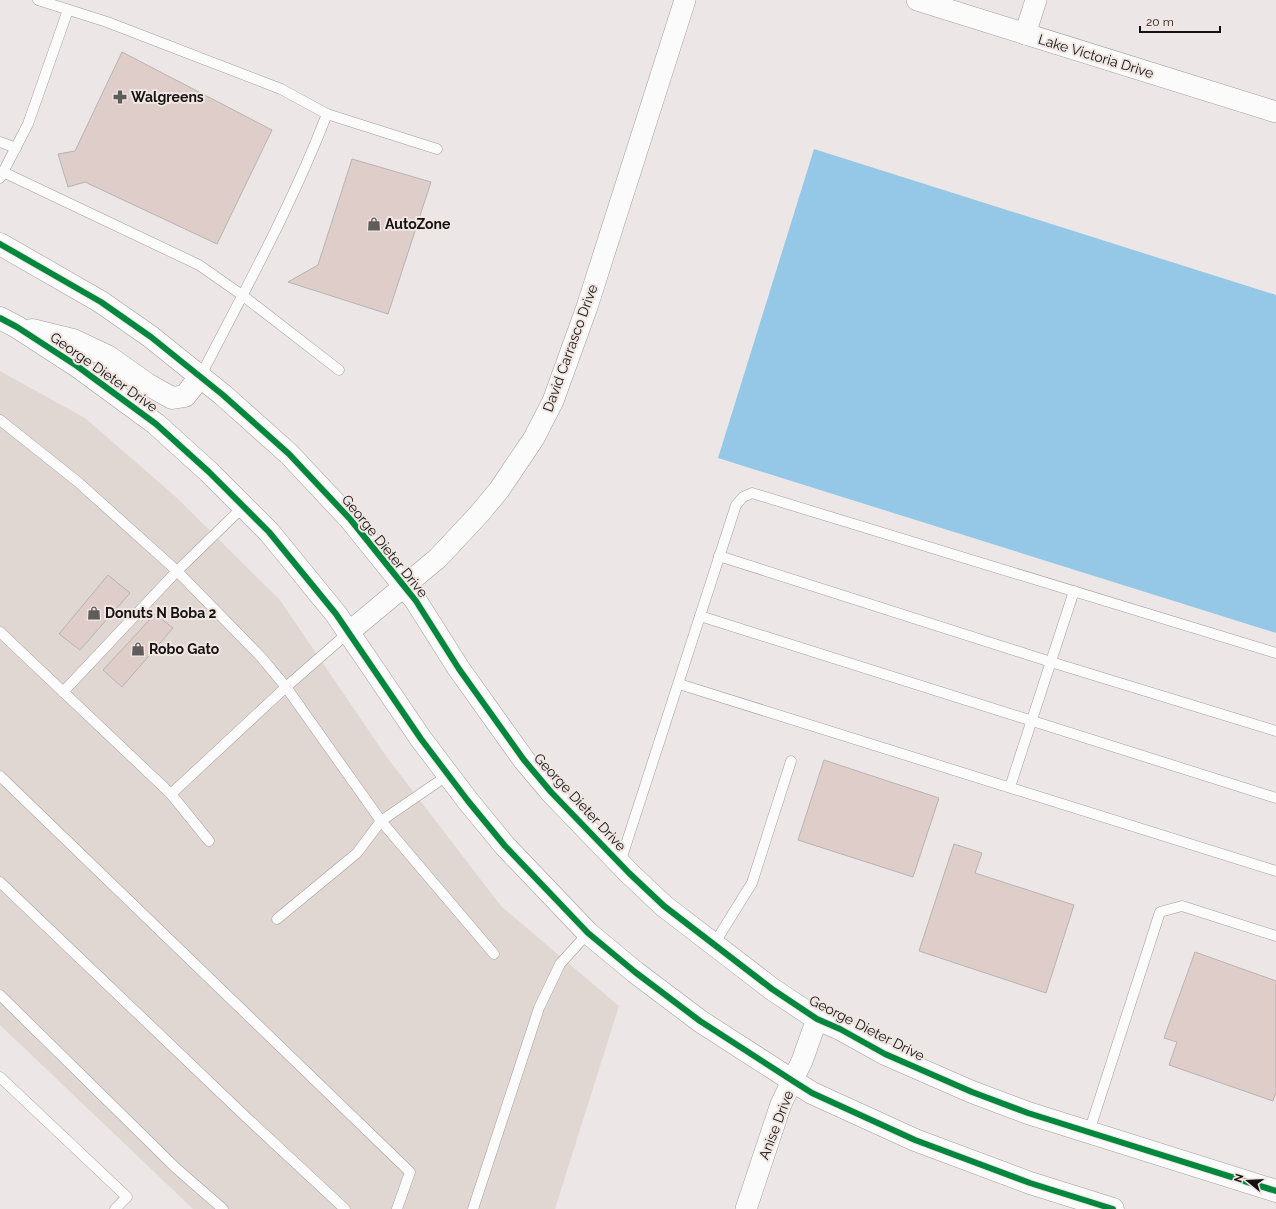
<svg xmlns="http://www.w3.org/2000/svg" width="1276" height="1209" viewBox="0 0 1276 1209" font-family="Raleway,sans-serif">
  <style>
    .built { fill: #e1d7d2 }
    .water { fill: #95c8e7 }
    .building { fill: #decdc9; stroke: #b7b3b3 }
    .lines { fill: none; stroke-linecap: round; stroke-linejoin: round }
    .lane-casing { stroke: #a19d9c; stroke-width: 11 }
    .street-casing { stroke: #a19d9c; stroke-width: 22 }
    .secondary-casing { stroke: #a19d9c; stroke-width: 23 }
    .lane { stroke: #fcfbfb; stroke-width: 10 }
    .street { stroke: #fcfbfb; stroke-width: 21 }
    .secondary { stroke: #fcfbfb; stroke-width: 22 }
    .cycleway-casing { stroke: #f0e6e2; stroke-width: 8 }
    .cycleway { stroke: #00873e; stroke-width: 6 }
    .labels { text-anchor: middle; stroke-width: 4; stroke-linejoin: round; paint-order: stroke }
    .street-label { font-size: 14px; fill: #141110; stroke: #f0e6e2 }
    .poi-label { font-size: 14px; font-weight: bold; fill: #141110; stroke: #f0e6e2; text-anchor: start }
  </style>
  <rect width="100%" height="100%" fill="#ece7e6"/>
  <!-- built -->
  <polygon class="built" points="0,371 85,418 176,497 280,600 386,756 501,906 619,1006 555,1209 193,1209 0,1025"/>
  <!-- water -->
  <polygon class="water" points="814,149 1276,295 1276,633 718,458"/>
  <!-- building -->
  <g class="building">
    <polygon points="122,52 272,130 217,244 85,182 68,187 58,154 75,151"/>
    <polygon points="352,159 431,182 388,314 288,282 318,265"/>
    <polygon points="108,575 130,593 80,650 59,634"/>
    <polygon points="155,614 173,628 122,687 103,670"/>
    <polygon points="824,760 939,798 913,877 798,840"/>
    <polygon points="954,844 982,853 975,873 1074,905 1046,993 919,951"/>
    <polygon points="1195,952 1276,981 1276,1092 1273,1101 1169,1065 1177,1042 1164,1038"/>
  </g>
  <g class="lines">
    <!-- lane casing -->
    <g class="lane-casing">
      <g id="lane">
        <polyline points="38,0 107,22 281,89 327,114 437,149"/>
        <polyline points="0,142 16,148"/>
        <polyline points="3,172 199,265 242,295 339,370"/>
        <polyline points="0,178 28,124 68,10"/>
        <path d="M200,377C245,290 292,205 327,114"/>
        <polyline points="0,420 78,482 177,571 261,657 286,687 381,821 494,954"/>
        <polyline points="719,556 1051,662 1276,731"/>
        <polyline points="700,616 1276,798"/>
        <polyline points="0,632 171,794 209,841"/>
        <polyline points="679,684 1276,871"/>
        <polyline points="63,692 177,571 244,506"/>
        <polyline points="0,776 410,1172 397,1209"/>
        <polyline points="1010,787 1074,591"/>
        <polyline points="171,794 286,687 349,632"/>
        <polyline points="620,863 736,505 743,497 752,493 1276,653"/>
        <polyline points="0,882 246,1117 345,1209"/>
        <polyline points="277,919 357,853 381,821 448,775"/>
        <polyline points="714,944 752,883 791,761"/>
        <polyline points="0,995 177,1169 223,1209"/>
        <polyline points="0,1077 127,1197 115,1209"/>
        <polyline points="1089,1132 1160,912 1182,906 1276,936"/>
        <polyline points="473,1209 539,1008 560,964 588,933"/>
      </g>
    </g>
    <!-- street casing -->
    <g class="street-casing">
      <g id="street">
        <polyline points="917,0 1276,112"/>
        <polyline points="1025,34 1036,0"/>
        <polyline points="349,632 438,558 480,513 499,490 534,438 553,401 587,307 685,0"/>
        <polyline points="746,1209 781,1104 802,1061 817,1019"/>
      </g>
    </g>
    <!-- secondary casing -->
    <g class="secondary-casing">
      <g id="secondary">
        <polyline points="0,244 101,302 151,337 223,395 289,454 350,519 404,586 416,601 459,669 524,760 551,792 629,873 664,906 772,989 817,1019 840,1029 885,1054 972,1092 1028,1113 1276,1191"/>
        <polyline points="0,318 17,327 77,366 156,424 209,472 269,532 336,614 421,739 468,801 505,846 588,933 635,972 700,1021 793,1081 812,1093 915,1140 1030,1183 1113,1209"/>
        <polyline points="32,330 73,340 109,357 147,384 172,398 185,396 200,377"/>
      </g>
    </g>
    <!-- lane -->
    <use href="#lane" class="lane"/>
    <!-- street -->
    <use href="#street" class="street"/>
    <!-- secondary -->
    <use href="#secondary" class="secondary"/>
    <!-- cycleway casing -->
    <g class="cycleway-casing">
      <g id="cycleway">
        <polyline points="0,244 101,302 151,337 223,395 289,454 350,519 404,586 416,601 459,669 524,760 551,792 629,873 664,906 772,989 817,1019 840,1029 885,1054 972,1092 1028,1113 1276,1191"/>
        <polyline points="0,318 17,327 77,366 156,424 209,472 269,532 336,614 421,739 468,801 505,846 588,933 635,972 700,1021 793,1081 812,1093 915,1140 1030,1183 1113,1209"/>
      </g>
    </g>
    <!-- cycleway -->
    <use href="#cycleway" class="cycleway"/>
  </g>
  <!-- icons -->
  <defs>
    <g id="pharmacy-bare" transform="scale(1.08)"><path d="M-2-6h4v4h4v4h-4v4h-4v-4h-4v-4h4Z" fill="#605c5b" stroke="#f0e6e2" stroke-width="2.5" paint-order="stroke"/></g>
    <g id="shop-bare" transform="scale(1.08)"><path d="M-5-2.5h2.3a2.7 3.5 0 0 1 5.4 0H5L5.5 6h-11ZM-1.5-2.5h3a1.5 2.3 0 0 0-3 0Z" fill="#605c5b" stroke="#f0e6e2" stroke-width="2.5" paint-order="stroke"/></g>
  </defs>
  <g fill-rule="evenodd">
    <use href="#pharmacy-bare" x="120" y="97"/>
    <use href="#shop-bare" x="374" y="224"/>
    <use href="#shop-bare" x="94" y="613"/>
    <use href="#shop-bare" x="138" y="649"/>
  </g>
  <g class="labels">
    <!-- street labels -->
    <g class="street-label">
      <text transform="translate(1096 56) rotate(17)" y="5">Lake Victoria Drive</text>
      <text transform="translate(570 348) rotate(-70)" y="5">David Carrasco Drive</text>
      <text transform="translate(104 372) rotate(35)" y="5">George Dieter Drive</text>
      <text transform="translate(385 546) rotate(51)" y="5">George Dieter Drive</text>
      <text transform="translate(580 802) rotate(47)" y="5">George Dieter Drive</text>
      <text transform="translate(867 1028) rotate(27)" y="5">George Dieter Drive</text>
      <text transform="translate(776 1125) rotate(-69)" y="5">Anise Drive</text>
    </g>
    <!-- poi labels -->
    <g class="poi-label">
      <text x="131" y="102">Walgreens</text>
      <text x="385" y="229">AutoZone</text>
      <text x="105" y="618">Donuts N Boba 2</text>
      <text x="149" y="654">Robo Gato</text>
    </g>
  </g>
  <!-- north arrow -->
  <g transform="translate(1248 1181) rotate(288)" stroke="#f0e6e2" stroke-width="3" paint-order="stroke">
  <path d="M0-3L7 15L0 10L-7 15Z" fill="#141110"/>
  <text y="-6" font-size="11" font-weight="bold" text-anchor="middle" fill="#141110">N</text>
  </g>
  <!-- scale -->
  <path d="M1140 26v6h80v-6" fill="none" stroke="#141110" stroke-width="2"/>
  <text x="1146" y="26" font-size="12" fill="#141110" stroke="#f0e6e2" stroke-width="3" paint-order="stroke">20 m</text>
</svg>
